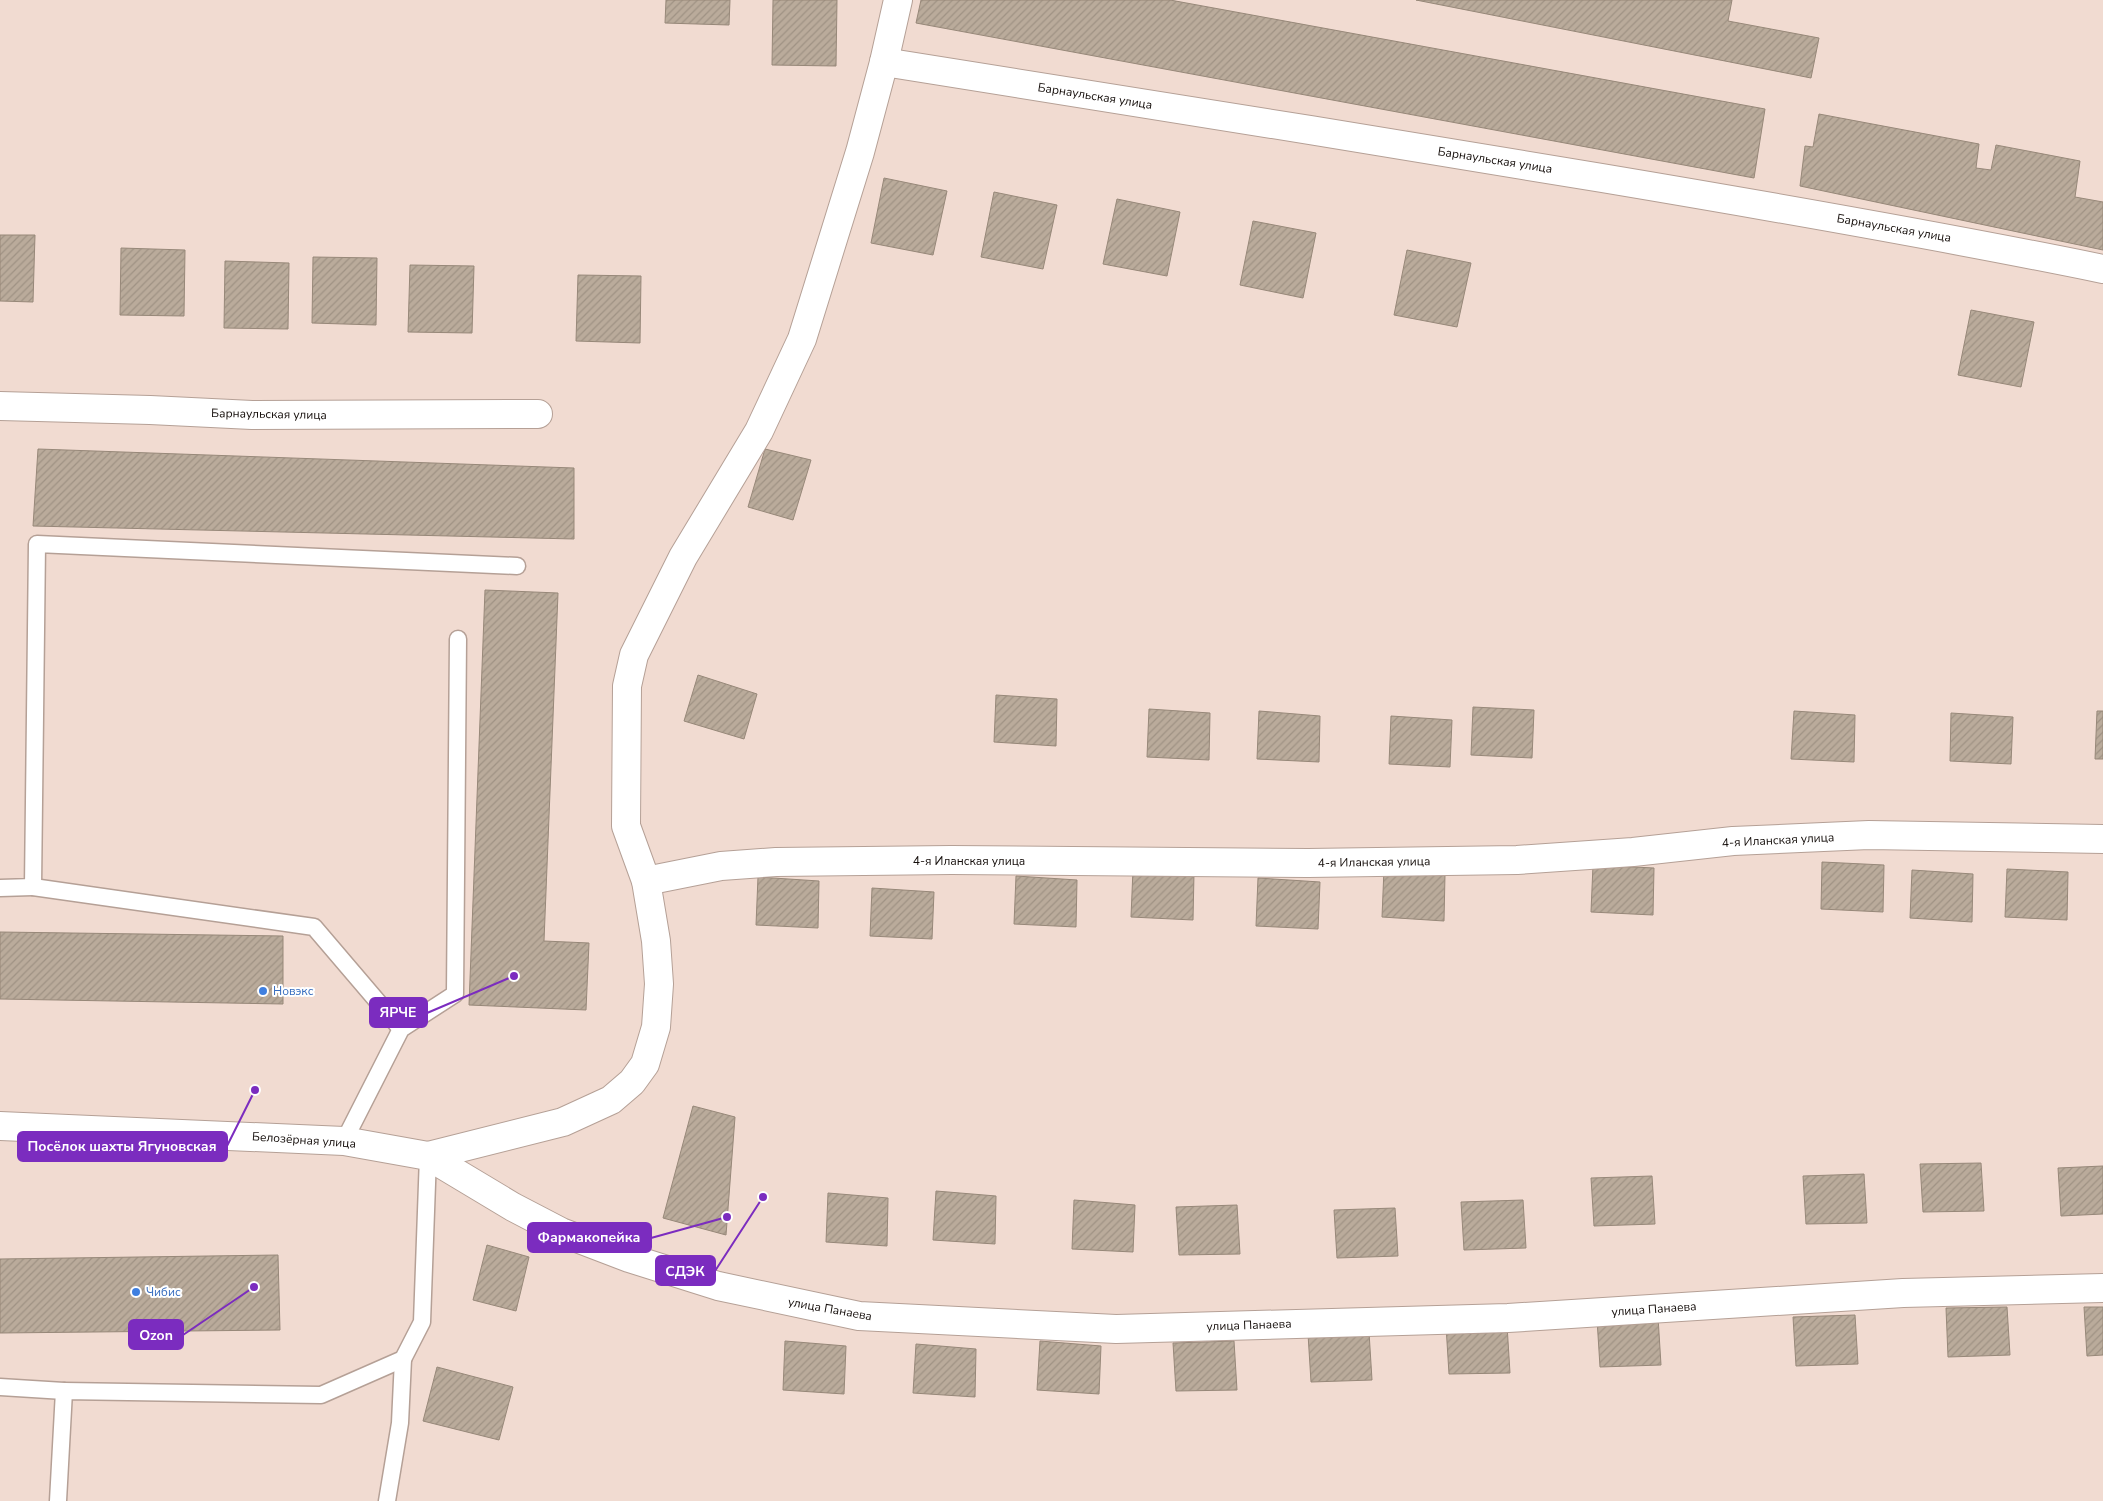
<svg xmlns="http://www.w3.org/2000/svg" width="2103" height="1501" viewBox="0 0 2103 1501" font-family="'Nunito Sans',sans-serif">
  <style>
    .building { fill: url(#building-hatch); stroke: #978879 }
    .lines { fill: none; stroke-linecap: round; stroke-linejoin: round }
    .service-casing { stroke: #b5a096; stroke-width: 19 }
    .minor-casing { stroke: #b5a096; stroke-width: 30 }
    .service { stroke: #fff; stroke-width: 16 }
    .minor { stroke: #fff; stroke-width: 28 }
    .shop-dot { fill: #3f7fe0; stroke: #fff; stroke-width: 2 }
    .labels { text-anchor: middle; stroke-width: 4; stroke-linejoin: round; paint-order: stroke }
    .street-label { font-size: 12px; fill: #140d0a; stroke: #fff }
    .shop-label { font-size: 12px; fill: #366cbe; stroke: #fff; text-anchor: start }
    .leader { fill: none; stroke: #7b2cbf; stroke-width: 2 }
    .callout-dot { fill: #7b2cbf; stroke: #fff; stroke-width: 2 }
    .callout { fill: #7b2cbf; stroke: #7b2cbf; stroke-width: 2 }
    .callout-label { font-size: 14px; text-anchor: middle; font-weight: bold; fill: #fff }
  </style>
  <defs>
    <pattern id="building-hatch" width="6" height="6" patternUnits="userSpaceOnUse" patternTransform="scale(1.25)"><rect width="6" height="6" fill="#baab9b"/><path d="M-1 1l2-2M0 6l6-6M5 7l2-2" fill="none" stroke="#9f9284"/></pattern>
  </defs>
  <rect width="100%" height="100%" fill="#f1dbd1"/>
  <!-- building -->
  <g class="building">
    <polygon points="666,0 730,0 729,25 665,23"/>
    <polygon points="773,0 837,0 836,66 772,65"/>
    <polygon points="921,0 1170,0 1765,109 1754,178 916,23"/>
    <polygon points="1416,0 1732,0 1728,21 1819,38 1811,78"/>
    <polygon points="1819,114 1979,144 1976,168 1991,170 1996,145 2080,161 2075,197 2103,202 2103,250 1800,186 1805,146 1813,147"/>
    <polygon points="884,178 947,191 933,255 871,243"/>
    <polygon points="994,192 1057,205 1043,269 981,257"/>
    <polygon points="1117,199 1180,212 1167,276 1103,264"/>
    <polygon points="1253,221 1316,233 1303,298 1240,285"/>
    <polygon points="0,235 35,235 33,302 0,301"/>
    <polygon points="121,248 185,250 184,316 120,315"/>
    <polygon points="1407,250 1471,263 1457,327 1394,315"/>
    <polygon points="313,257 377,258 376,325 312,323"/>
    <polygon points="225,261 289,263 288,329 224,328"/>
    <polygon points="410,265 474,266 472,333 408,332"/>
    <polygon points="578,275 641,276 640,343 576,341"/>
    <polygon points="1971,310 2034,322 2021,387 1958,375"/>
    <polygon points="38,449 574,468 574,539 33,526"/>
    <polygon points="765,449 811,460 793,520 748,507"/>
    <polygon points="485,590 558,593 544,941 589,943 586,1010 469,1005"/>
    <polygon points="698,675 757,694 744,739 684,721"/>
    <polygon points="996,695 1057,699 1056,746 994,742"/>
    <polygon points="1473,707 1534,710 1532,758 1471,755"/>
    <polygon points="1149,709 1210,713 1209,760 1147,757"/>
    <polygon points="1259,711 1320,716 1319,762 1257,759"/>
    <polygon points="1794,711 1855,715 1854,762 1791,759"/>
    <polygon points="2097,711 2103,711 2103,759 2095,759"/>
    <polygon points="1951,713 2013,717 2011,764 1950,761"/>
    <polygon points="1391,716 1452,720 1450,767 1389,764"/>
    <polygon points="1822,862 1884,865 1883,912 1821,909"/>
    <polygon points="1593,865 1654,868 1653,915 1591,912"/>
    <polygon points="1133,869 1194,873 1193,920 1131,917"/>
    <polygon points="1384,869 1445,874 1444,921 1382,917"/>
    <polygon points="2007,869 2068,872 2067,920 2005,917"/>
    <polygon points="1912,870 1973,874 1972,922 1910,918"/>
    <polygon points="1016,876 1077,880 1076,927 1014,924"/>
    <polygon points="758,877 819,881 818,928 756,925"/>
    <polygon points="1258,878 1320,882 1318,929 1256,926"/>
    <polygon points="872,888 934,892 932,939 870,936"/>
    <polygon points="0,932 283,936 283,1004 0,999"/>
    <polygon points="693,1106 735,1117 726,1235 663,1218"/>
    <polygon points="1981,1163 1984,1211 1923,1212 1920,1164"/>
    <polygon points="2103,1166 2103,1214 2061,1216 2058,1168"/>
    <polygon points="1864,1174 1867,1223 1806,1224 1803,1176"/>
    <polygon points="1652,1176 1655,1224 1594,1226 1591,1178"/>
    <polygon points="936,1191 996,1196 995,1244 933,1240"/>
    <polygon points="828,1193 888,1198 887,1246 826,1242"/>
    <polygon points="1074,1200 1135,1205 1133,1252 1072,1249"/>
    <polygon points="1523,1200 1526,1248 1464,1250 1461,1202"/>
    <polygon points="1237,1205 1240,1254 1179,1255 1176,1207"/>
    <polygon points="1395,1208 1398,1256 1337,1258 1334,1210"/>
    <polygon points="487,1245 529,1257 516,1311 473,1300"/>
    <polygon points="278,1255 280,1330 0,1333 0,1259"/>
    <polygon points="2007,1307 2010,1355 1948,1357 1946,1308"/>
    <polygon points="2084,1307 2103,1307 2103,1355 2087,1356"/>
    <polygon points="1855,1315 1858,1364 1796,1366 1793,1317"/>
    <polygon points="1658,1317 1661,1365 1600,1367 1597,1319"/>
    <polygon points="1507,1325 1510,1373 1449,1374 1446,1326"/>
    <polygon points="1369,1332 1372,1380 1311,1382 1308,1334"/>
    <polygon points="785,1341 846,1346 844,1394 783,1390"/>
    <polygon points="1040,1341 1101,1346 1099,1394 1037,1390"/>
    <polygon points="1234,1341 1237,1390 1176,1391 1173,1343"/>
    <polygon points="916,1344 976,1349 975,1397 913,1393"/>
    <polygon points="437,1367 513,1387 499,1440 423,1421"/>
  </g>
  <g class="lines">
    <!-- service casing -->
    <g class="service-casing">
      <g id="service">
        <polyline points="33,887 314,927 401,1029"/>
        <polyline points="0,888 33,887 37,544 517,566"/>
        <polyline points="344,1141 401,1029 455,994 458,639"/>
        <polyline points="0,1387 64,1391"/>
        <polyline points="58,1501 64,1391 321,1395 403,1359 422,1322 428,1156"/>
        <polyline points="387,1501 400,1423 403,1359"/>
      </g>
    </g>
    <!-- minor casing -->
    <g class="minor-casing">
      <g id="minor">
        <path d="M884,62C1123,100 1363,138 1602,178C1769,206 1937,235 2103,269"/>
        <polyline points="0,406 150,410 252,415 538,414"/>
        <polyline points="646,881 721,866 776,862 951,860 1308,863 1517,860 1633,852 1733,841 1869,835 2103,839"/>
        <polyline points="0,1126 344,1141 428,1156 513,1207 561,1232 629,1258 718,1286 859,1316 1116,1329 1508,1318 1903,1293 2103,1288"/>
        <polyline points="428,1156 563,1122 611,1100 632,1082 645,1064 656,1027 659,984 656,941 646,881 626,826 627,686 634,655 683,557 759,431 802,339 860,152 884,62 898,0"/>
      </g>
    </g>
    <!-- service -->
    <use href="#service" class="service"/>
    <!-- minor -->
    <use href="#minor" class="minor"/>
  </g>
  <!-- markers -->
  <g class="shop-dot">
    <circle cx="263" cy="991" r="5"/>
    <circle cx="136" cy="1292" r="5"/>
  </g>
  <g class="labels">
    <!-- street labels -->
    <g class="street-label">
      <text transform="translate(1095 96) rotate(9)" y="4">Барнаульская улица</text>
      <text transform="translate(1495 160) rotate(9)" y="4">Барнаульская улица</text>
      <text transform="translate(1894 228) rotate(10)" y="4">Барнаульская улица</text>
      <text transform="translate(269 414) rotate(1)" y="4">Барнаульская улица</text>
      <text transform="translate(1778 840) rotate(-3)" y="4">4-я Иланская улица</text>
      <text x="969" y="865">4-я Иланская улица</text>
      <text transform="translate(1374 862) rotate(-1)" y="4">4-я Иланская улица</text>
      <text transform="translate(304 1140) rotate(4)" y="4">Белозёрная улица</text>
      <text transform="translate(830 1309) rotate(10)" y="4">улица Панаева</text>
      <text transform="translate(1654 1309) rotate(-4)" y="4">улица Панаева</text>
      <text transform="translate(1249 1325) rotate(-2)" y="4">улица Панаева</text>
    </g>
    <!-- shop labels -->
    <g class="shop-label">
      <text x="273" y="995">Новэкс</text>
      <text x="146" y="1296">Чибис</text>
    </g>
  </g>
  <!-- callouts -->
  <path class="leader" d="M514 976L427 1013M255 1090L227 1146M727 1217L651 1238M763 1197L715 1271M254 1287L183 1335"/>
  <g class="callout-dot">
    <circle cx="514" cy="976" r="5"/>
    <circle cx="255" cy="1090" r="5"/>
    <circle cx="727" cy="1217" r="5"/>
    <circle cx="763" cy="1197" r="5"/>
    <circle cx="254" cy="1287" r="5"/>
  </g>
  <g class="callout">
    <rect x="370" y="998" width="57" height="29" rx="5"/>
    <rect x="18" y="1132" width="209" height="29" rx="5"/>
    <rect x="528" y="1223" width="123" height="29" rx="5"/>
    <rect x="656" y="1256" width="59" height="29" rx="5"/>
    <rect x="129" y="1320" width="54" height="29" rx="5"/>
  </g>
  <g class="callout-label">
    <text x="398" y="1017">ЯРЧЕ</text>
    <text x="122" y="1151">Посёлок шахты Ягуновская</text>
    <text x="589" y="1242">Фармакопейка</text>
    <text x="685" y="1276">СДЭК</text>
    <text x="156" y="1340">Ozon</text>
  </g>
</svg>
